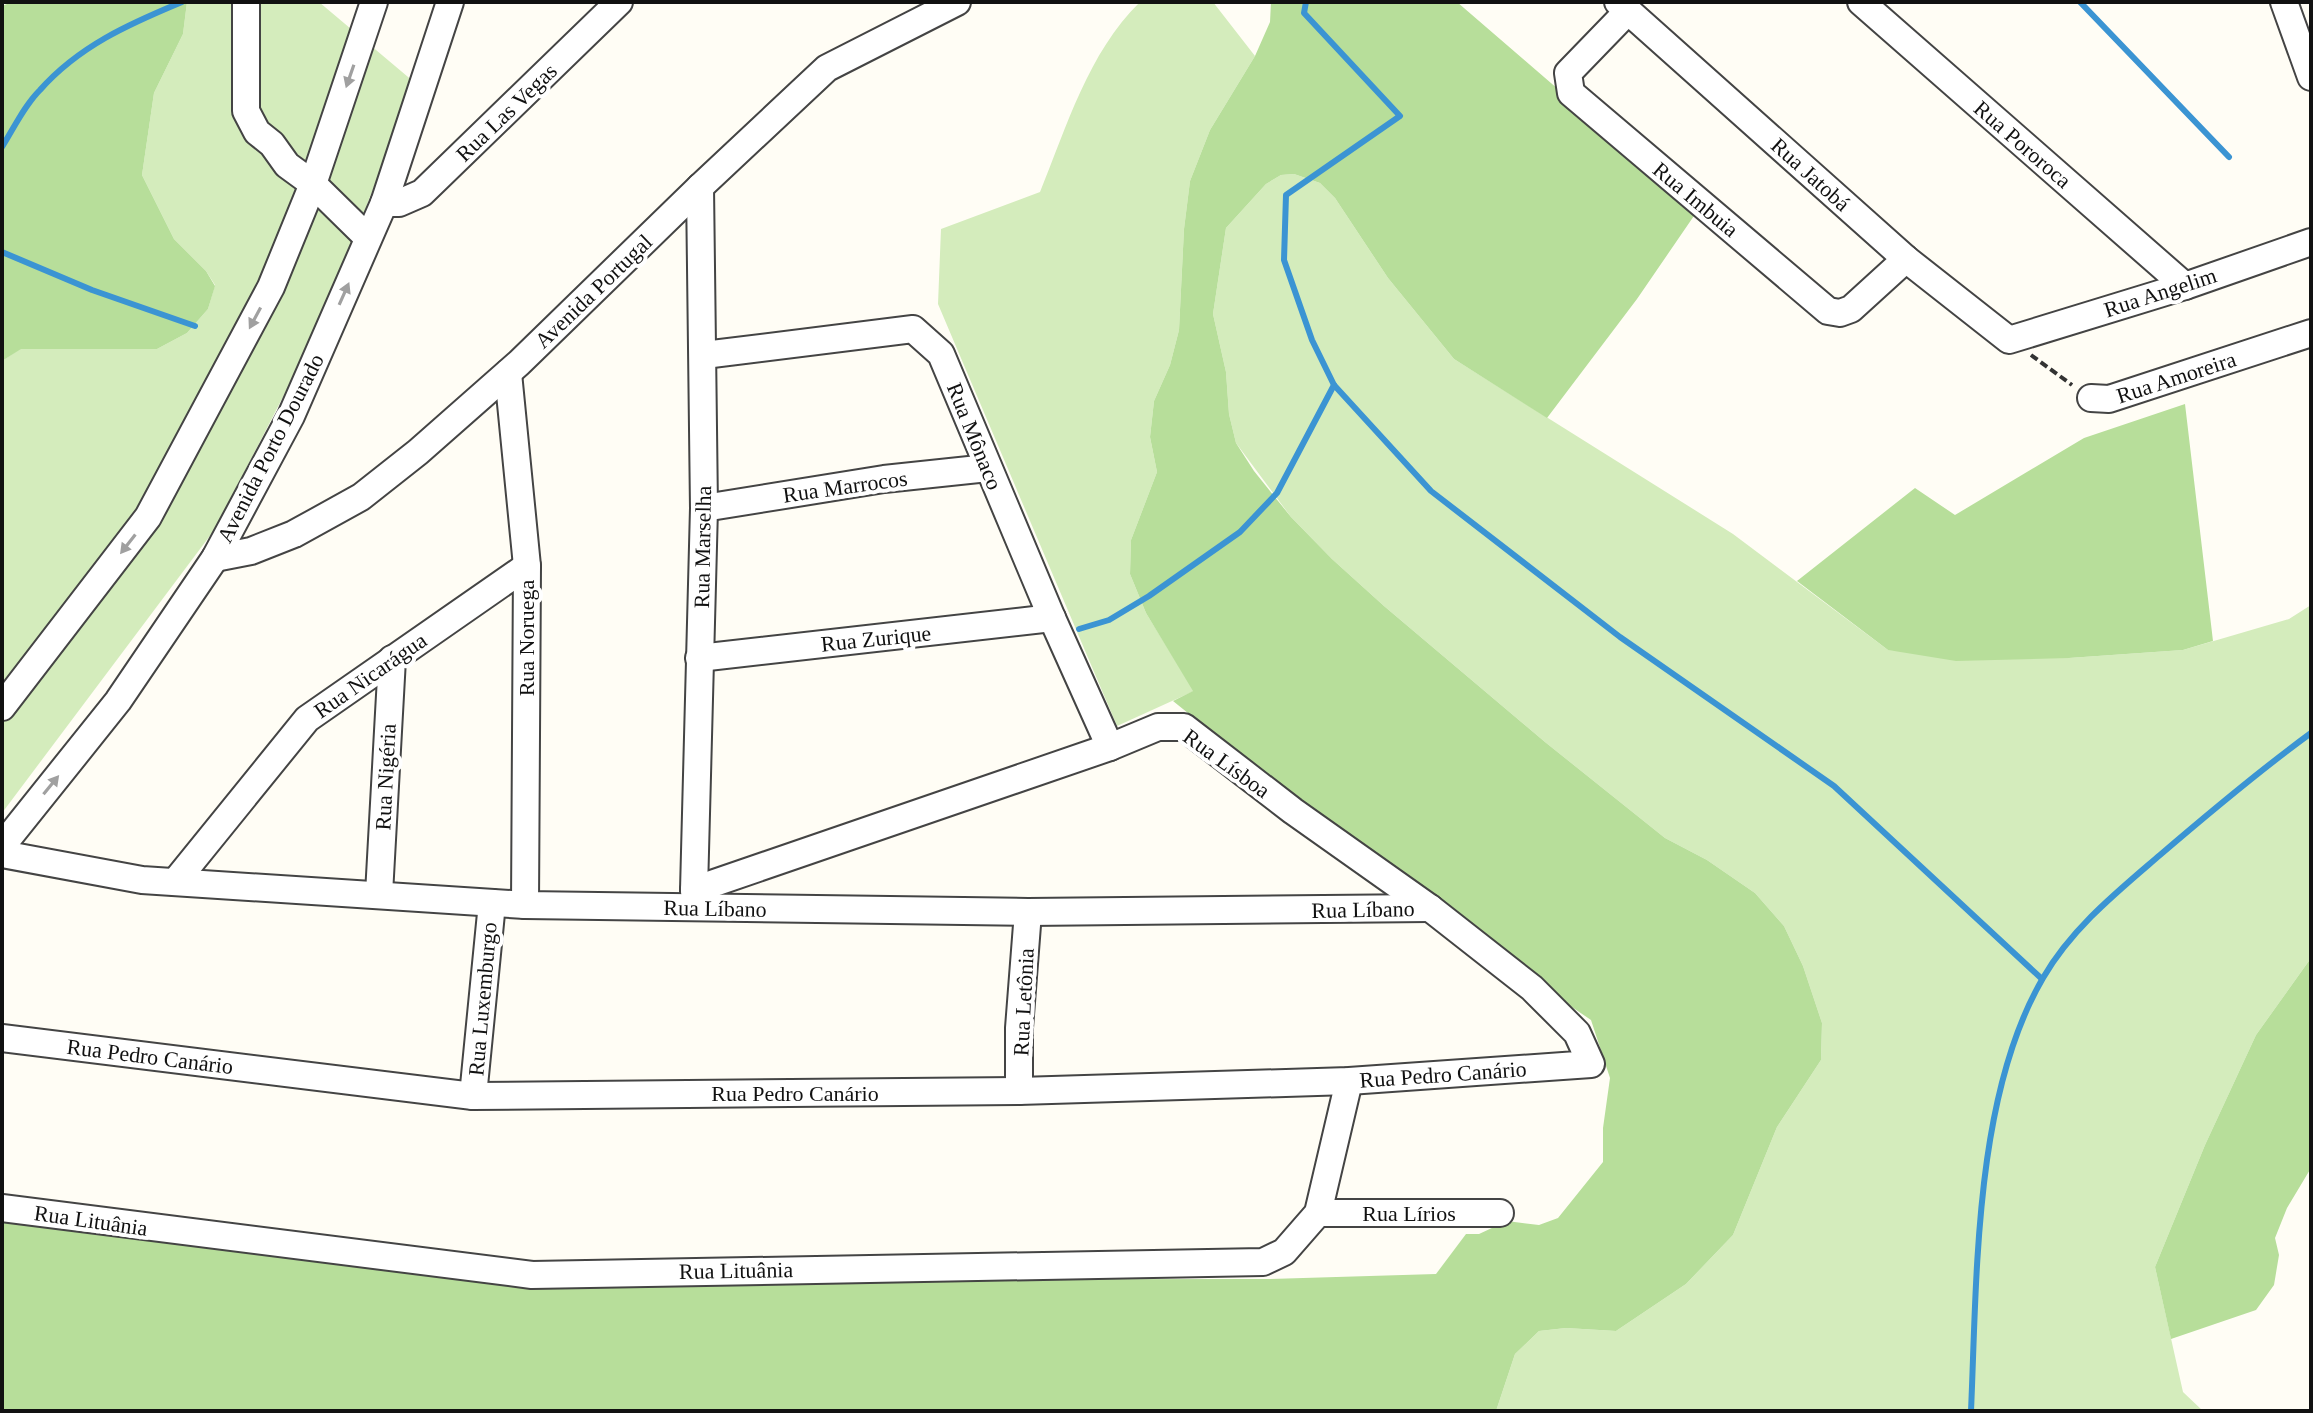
<svg xmlns="http://www.w3.org/2000/svg" width="2313" height="1413" viewBox="0 0 2313 1413" font-family="'Times New Roman',serif">
  <style>
    .green { fill: #d4ecbc }
    .forest { fill: #b7de9a }
    .lines { fill: none; stroke-linecap: round; stroke-linejoin: round }
    .stream { stroke: #3b94d3; stroke-width: 6 }
    .minor-casing { stroke: #444; stroke-width: 30 }
    .path { stroke: #333; stroke-width: 4; stroke-dasharray: 8 4; stroke-linecap: butt }
    .minor { stroke: #fff; stroke-width: 26 }
    .oneway { fill: #a0a0a0 }
    .labels { text-anchor: middle; stroke-width: 8; stroke-linejoin: round; paint-order: stroke }
    .street-label { font-size: 22px; fill: #111; stroke: #fff }
  </style>
  <rect width="100%" height="100%" fill="#fffdf5"/>
  <!-- green -->
  <g class="green">
    <polygon points="187,2 319,2 414,82 324,317 215,529 2,813 2,361 20,349 157,349 187,333 208,309 215,285 206,271 174,239 142,175 154,93 183,34"/>
    <path d="M1140,2H1213L1255,56L1210,130L1190,181L1184,229L1179,330L1170,365L1154,401L1150,437L1157,472L1131,540L1130,574L1146,613L1194,691L1117,726L938,304L941,229L1040,192C1067,126 1088,53 1140,2Z"/>
    <polygon points="1294,174 1320,183 1335,198 1388,278 1454,359 1733,534 1888,650 2069,658 2183,650 2289,619 2311,605 2311,958 2256,1035 2205,1145 2155,1267 2183,1392 2203,1411 1496,1411 1515,1354 1539,1331 1566,1328 1616,1331 1686,1284 1733,1235 1777,1127 1821,1060 1822,1023 1803,966 1784,926 1755,893 1707,860 1665,838 1545,742 1384,606 1332,559 1291,517 1236,443 1229,414 1226,372 1213,314 1226,228 1266,184 1281,175"/>
  </g>
  <!-- forest -->
  <g class="forest">
    <polygon points="12,2 187,2 183,34 154,93 142,175 174,239 206,271 215,286 208,309 187,333 157,349 21,349 2,361 2,6"/>
    <polygon points="1271,2 1457,2 1698,210 1637,299 1547,418 1454,359 1388,278 1335,198 1320,183 1294,174 1281,175 1266,184 1226,228 1213,314 1226,372 1229,414 1236,443 1254,471 1291,517 1332,559 1384,606 1545,742 1665,838 1707,860 1755,893 1784,926 1803,966 1822,1023 1821,1060 1777,1127 1733,1235 1686,1284 1616,1331 1566,1328 1539,1331 1515,1354 1496,1411 2,1411 2,1213 538,1280 1268,1279 1436,1274 1466,1234 1479,1234 1507,1221 1539,1225 1558,1218 1603,1162 1603,1128 1610,1078 1591,1020 1454,927 1173,701 1193,691 1146,613 1130,574 1131,540 1157,472 1150,437 1154,401 1170,365 1179,330 1184,229 1190,181 1210,130 1255,56 1270,22"/>
    <polygon points="2185,404 2213,641 2183,650 2069,658 1956,661 1888,650 1797,581 1915,488 1955,515 2084,438"/>
    <polygon points="2311,958 2311,1168 2287,1208 2275,1238 2279,1255 2274,1285 2256,1310 2171,1339 2155,1267 2205,1145 2256,1035"/>
  </g>
  <g class="lines">
    <!-- stream -->
    <g class="stream">
      <polyline points="1306,2 1304,13 1400,116 1286,195 1284,260 1312,340 1334,385 1431,491 1620,637 1834,786 2042,979"/>
      <polyline points="2080,2 2229,157"/>
      <path d="M2,147C14,128 24,106 40,90C79,46 129,24 182,2"/>
      <polyline points="2,252 92,290 195,326"/>
      <polyline points="1079,629 1109,620 1149,596 1240,532 1277,493 1334,385"/>
      <path d="M1971,1411C1977,1277 1974,1096 2043,978C2072,928 2117,892 2160,855C2209,813 2259,771 2311,733"/>
    </g>
    <!-- minor casing -->
    <g class="minor-casing">
      <g id="minor">
        <polyline points="246,2 246,111 257,132 272,144 287,165 313,184 368,238"/>
        <polyline points="1618,2 1906,259 2009,340 2185,286 2311,242"/>
        <polyline points="1861,2 2185,286"/>
        <polyline points="2284,2 2311,77"/>
        <polyline points="1628,11 1568,73 1571,93 1828,311 1840,313 1851,309 1906,259"/>
        <polyline points="384,203 399,203 422,193 619,2"/>
        <polyline points="704,355 913,329 941,354 1052,618 1110,747"/>
        <polyline points="508,373 527,566 525,905"/>
        <polyline points="2091,398 2109,399 2311,333"/>
        <polyline points="704,508 884,479 988,468"/>
        <polyline points="215,558 251,551 294,534 361,497 418,452 519,363 700,187 827,68 957,2"/>
        <polyline points="699,658 1052,618"/>
        <polyline points="2,707 148,517 271,287 313,184 374,2"/>
        <polyline points="2,846 118,701 215,558 291,416 384,203 450,2"/>
        <polyline points="2,854 142,880 525,905 1028,912 1430,908"/>
        <polyline points="175,882 307,719 527,566"/>
        <polyline points="379,894 392,659"/>
        <polyline points="696,904 694,890 704,508 700,187"/>
        <polyline points="2,1038 473,1096 1019,1091 1349,1081 1591,1064 1577,1033 1532,988 1430,908 1293,811 1184,727 1158,727 1110,747 694,890"/>
        <polyline points="1019,1091 1019,1028 1028,912"/>
        <polyline points="473,1096 492,903"/>
        <polyline points="2,1208 532,1275 1263,1262 1284,1252 1318,1213 1349,1081"/>
        <polyline points="1318,1213 1500,1213"/>
      </g>
    </g>
    <!-- path -->
    <polyline class="path" points="2031,355 2072,385"/>
    <!-- minor -->
    <use href="#minor" class="minor"/>
  </g>
  <!-- one-way arrows -->
  <defs><path id="oneway-solid" d="M-6-.8H1V-3.2L6.5 0L1 3.2V.8H-6Z" transform="scale(2)"/></defs>
  <g class="oneway">
    <use href="#oneway-solid" transform="translate(350 76) rotate(109)"/>
    <use href="#oneway-solid" transform="translate(344 294) rotate(-66)"/>
    <use href="#oneway-solid" transform="translate(255 318) rotate(118)"/>
    <use href="#oneway-solid" transform="translate(128 544) rotate(128)"/>
    <use href="#oneway-solid" transform="translate(51 785) rotate(-51)"/>
  </g>
  <g class="labels">
    <!-- street labels -->
    <g class="street-label">
      <text transform="translate(506 112) rotate(-44)" y="8">Rua Las Vegas</text>
      <text transform="translate(2023 144) rotate(41)" y="8">Rua Pororoca</text>
      <text transform="translate(1811 174) rotate(42)" y="8">Rua Jatobá</text>
      <text transform="translate(1696 199) rotate(40)" y="8">Rua Imbuia</text>
      <text transform="translate(593 291) rotate(-44)" y="8">Avenida Portugal</text>
      <text transform="translate(2160 292) rotate(-18)" y="8">Rua Angelim</text>
      <text transform="translate(2176 377) rotate(-18)" y="8">Rua Amoreira</text>
      <text transform="translate(975 436) rotate(68)" y="8">Rua Mônaco</text>
      <text transform="translate(270 448) rotate(-63)" y="8">Avenida Porto Dourado</text>
      <text transform="translate(845 486) rotate(-8)" y="8">Rua Marrocos</text>
      <text transform="translate(702 547) rotate(-89)" y="8">Rua Marselha</text>
      <text transform="translate(526 638) rotate(-90)" y="8">Rua Noruega</text>
      <text transform="translate(876 638) rotate(-6)" y="8">Rua Zurique</text>
      <text transform="translate(370 675) rotate(-35)" y="8">Rua Nicarágua</text>
      <text transform="translate(1227 763) rotate(36)" y="8">Rua Lísboa</text>
      <text transform="translate(385 777) rotate(-87)" y="8">Rua Nigéria</text>
      <text transform="translate(715 908) rotate(1)" y="8">Rua Líbano</text>
      <text transform="translate(1363 909) rotate(-1)" y="8">Rua Líbano</text>
      <text transform="translate(482 999) rotate(-85)" y="8">Rua Luxemburgo</text>
      <text transform="translate(1023 1002) rotate(-87)" y="8">Rua Letônia</text>
      <text transform="translate(150 1056) rotate(7)" y="8">Rua Pedro Canário</text>
      <text transform="translate(1443 1074) rotate(-4)" y="8">Rua Pedro Canário</text>
      <text x="795" y="1101">Rua Pedro Canário</text>
      <text x="1409" y="1221">Rua Lírios</text>
      <text transform="translate(91 1220) rotate(8)" y="8">Rua Lituânia</text>
      <text transform="translate(736 1270) rotate(-1)" y="8">Rua Lituânia</text>
    </g>
  </g>
  <!-- border -->
  <rect width="2313" height="1413" fill="none" stroke="#111111" stroke-width="8"/>
</svg>
